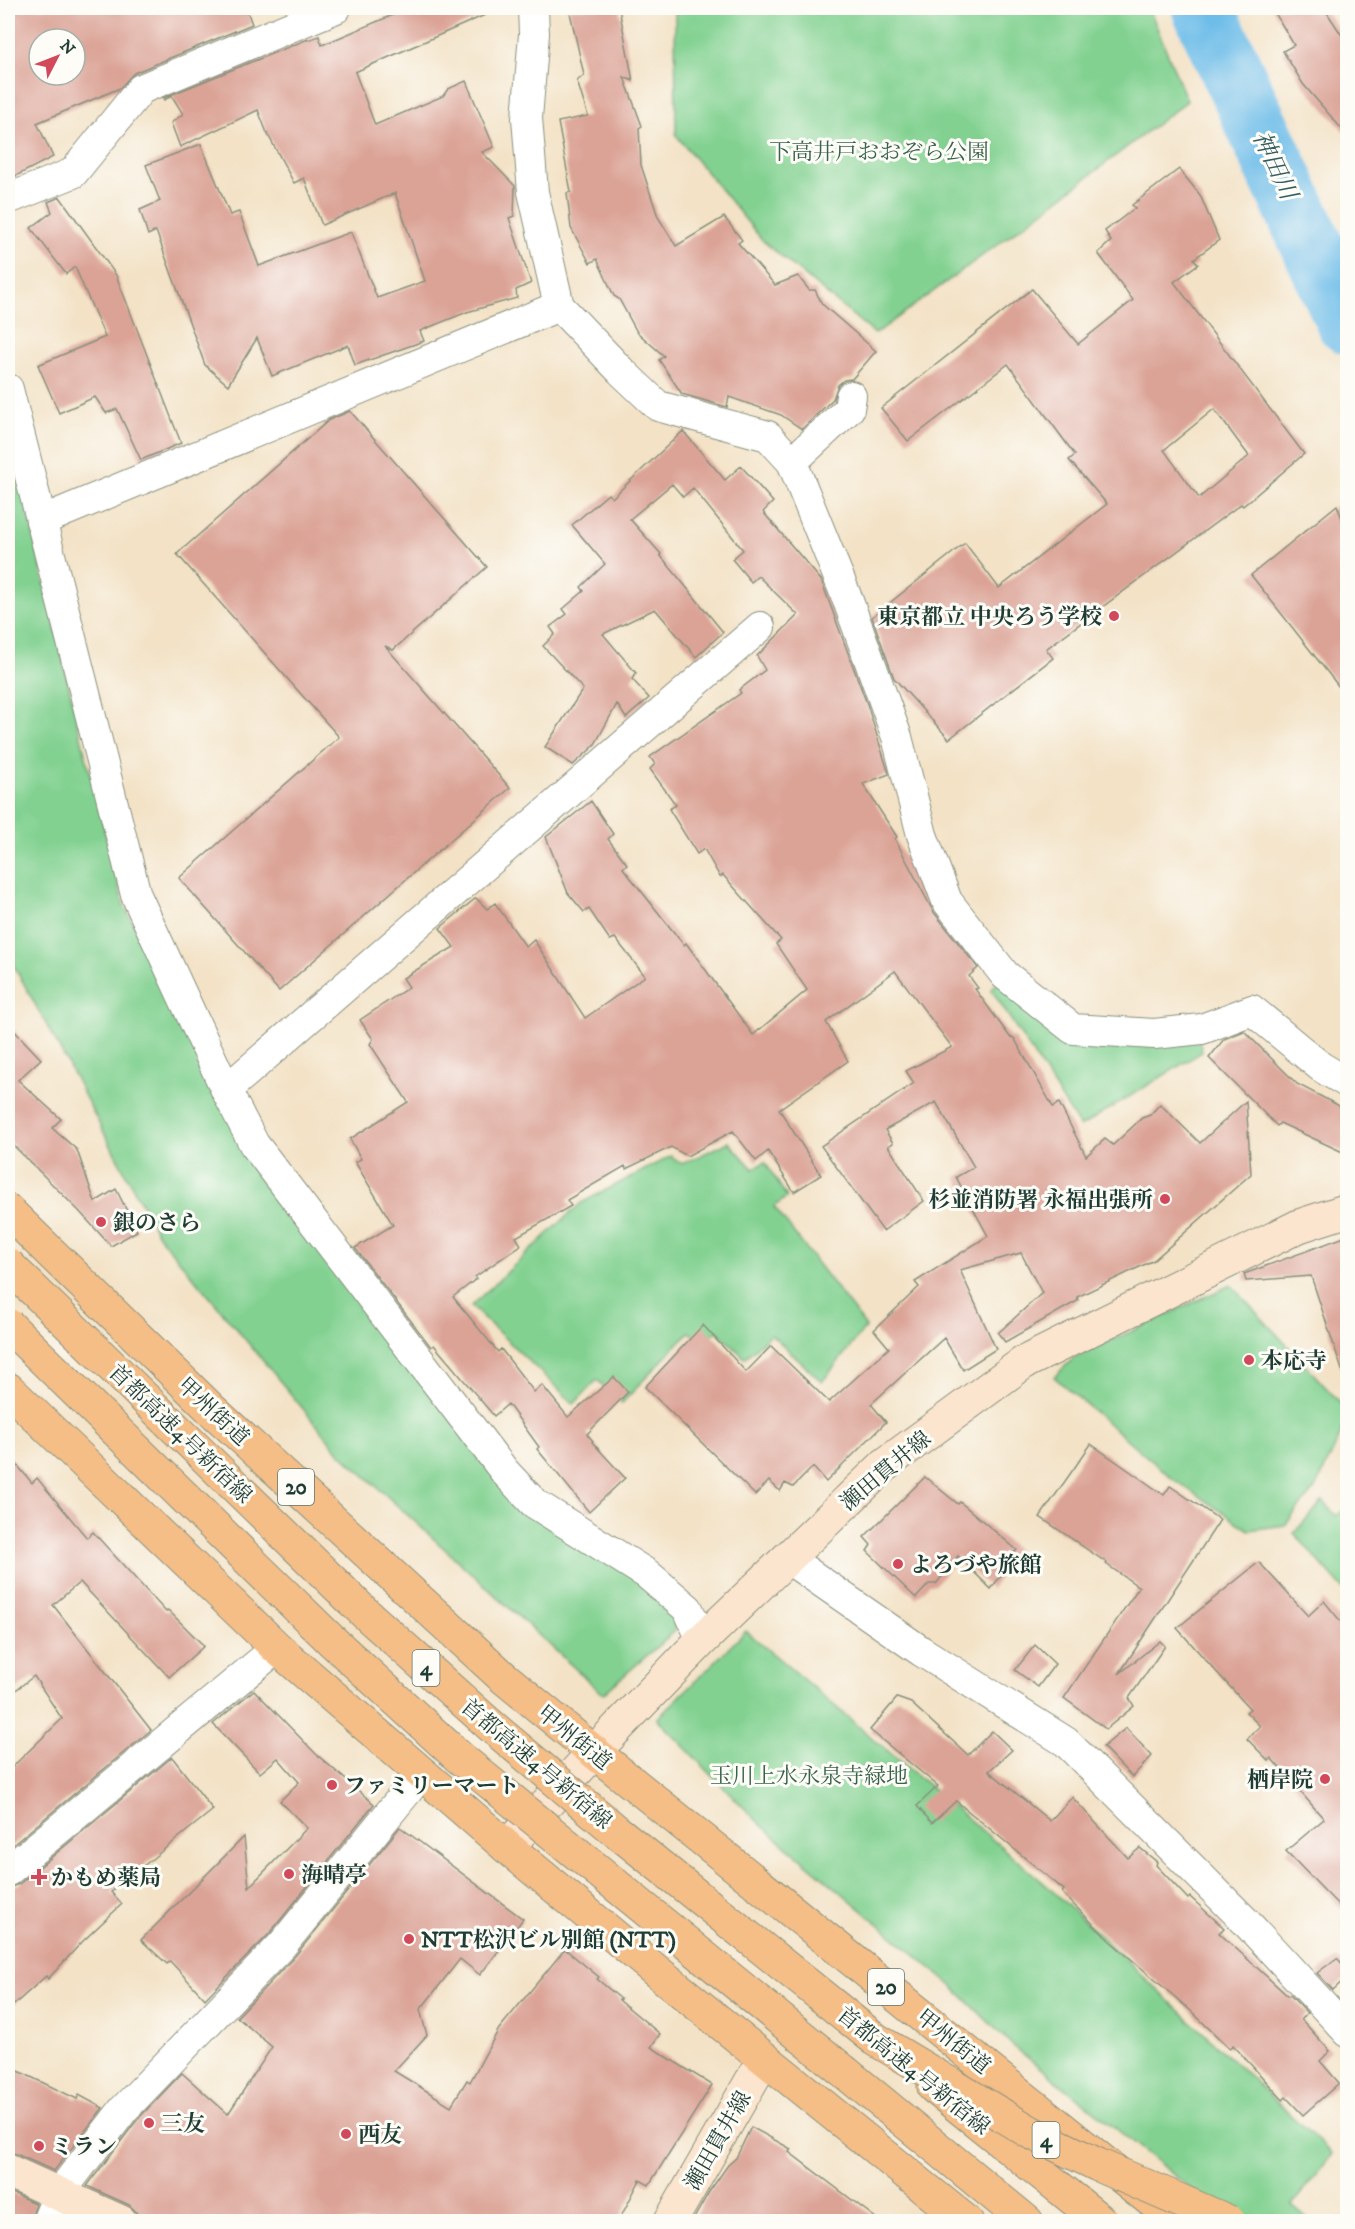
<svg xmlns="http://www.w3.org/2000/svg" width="1355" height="2229" viewBox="0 0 1355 2229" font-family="'IM FELL DW Pica','Noto Serif JP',serif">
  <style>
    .green { fill: #82d191; stroke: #508762; stroke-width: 1.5 }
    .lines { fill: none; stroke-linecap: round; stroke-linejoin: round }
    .river { stroke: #6ebde9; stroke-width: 63 }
    .building { fill: #dba396; fill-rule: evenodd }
    .street-casing { stroke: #89907d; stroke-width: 32 }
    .secondary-casing { stroke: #89907d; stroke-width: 35 }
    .highway-casing { stroke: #89907d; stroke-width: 35 }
    .street { stroke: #fff; stroke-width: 30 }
    .secondary { stroke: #fbe5cf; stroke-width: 33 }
    .highway { stroke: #f6be87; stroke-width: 33 }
    .highway-bridge-casing { stroke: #89907d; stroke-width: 35; stroke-linecap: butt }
    .highway-bridge { stroke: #f6be87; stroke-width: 33 }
    .poi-dot { fill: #d1495b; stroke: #fdfcf7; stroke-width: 2 }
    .labels { text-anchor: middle; stroke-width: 6; stroke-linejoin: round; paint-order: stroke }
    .shield { fill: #fdfcf7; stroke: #62766e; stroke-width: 1.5 }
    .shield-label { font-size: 21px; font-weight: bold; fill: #1f3d34 }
    .park-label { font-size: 22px; fill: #38624b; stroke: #fdfcf7 }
    .poi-label { font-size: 22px; font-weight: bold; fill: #1f3d34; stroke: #fdfcf7; text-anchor: start }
    .street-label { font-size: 22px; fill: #1f3d34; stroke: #fdfcf7 }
    .water-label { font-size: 24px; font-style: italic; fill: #335d61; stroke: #fdfcf7 }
  </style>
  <rect width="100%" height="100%" fill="#fdfcf7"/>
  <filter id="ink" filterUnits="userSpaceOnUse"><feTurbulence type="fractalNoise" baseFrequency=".0167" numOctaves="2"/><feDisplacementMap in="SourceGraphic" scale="12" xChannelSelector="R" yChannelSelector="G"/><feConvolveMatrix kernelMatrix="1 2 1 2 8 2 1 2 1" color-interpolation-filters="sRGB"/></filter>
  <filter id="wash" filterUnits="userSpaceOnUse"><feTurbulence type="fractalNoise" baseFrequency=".008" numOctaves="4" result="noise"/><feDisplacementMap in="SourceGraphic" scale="24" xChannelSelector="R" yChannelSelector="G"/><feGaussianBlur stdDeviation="1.35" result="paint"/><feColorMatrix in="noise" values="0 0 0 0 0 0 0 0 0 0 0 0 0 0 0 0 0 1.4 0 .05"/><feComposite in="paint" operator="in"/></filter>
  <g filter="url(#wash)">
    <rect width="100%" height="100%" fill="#f3e2c6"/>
    <!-- green -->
    <g class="green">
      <polygon points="675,8 1149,8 1187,101 1042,212 875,334 763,241 676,135"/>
      <polygon points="8,427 77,721 123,903 244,1149 501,1482 640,1582 671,1610 675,1631 603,1694 340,1453 158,1235 62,1053 8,955"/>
      <polygon points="1000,981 1070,1036 1199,1038 1202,1052 1080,1127 991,989"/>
      <polygon points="729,1142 753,1169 765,1162 787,1197 774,1207 866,1327 822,1382 771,1334 745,1358 717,1331 703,1343 689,1332 622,1403 597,1380 574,1404 471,1306 581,1203 671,1156 682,1164"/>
      <polygon points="1231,1285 1347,1410 1347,1420 1317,1486 1285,1525 1249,1530 1173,1479 1054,1377 1074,1358"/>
      <polygon points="1323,1501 1336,1516 1347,1507 1347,1593 1294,1533"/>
      <polygon points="746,1631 1044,1883 1332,2154 1292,2205 1311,2221 1231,2221 1013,2046 951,1985 761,1825 657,1719"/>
    </g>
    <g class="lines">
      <!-- river -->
      <polyline class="river" points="1203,8 1348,323"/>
    </g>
    <g id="blocks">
      <!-- building -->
      <g class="building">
        <path d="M8,8H246L252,24L134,73L120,88L37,123L53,157L8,180ZM39,39H75V75H39Z"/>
        <polygon points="409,8 501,8 355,72 375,125 443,96 448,89 466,81 494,147 482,152 515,186 514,216 509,218 531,283 516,290 517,298 467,312 420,331 424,341 355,365 348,345 272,376 257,338 228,385 205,365 156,231 148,235 140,210 160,201 146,165 201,144 230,215 239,212 259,266 351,232 377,298 425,281 395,193 322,225 304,178 294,183 267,133 258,110 180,147 171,123 183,114 172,96 164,100 163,98 308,39 308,40 319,36 322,45"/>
        <polygon points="569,8 619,8 633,81 624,77 642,126 639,128 641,165 658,217 676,246 724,217 742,240 738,243 775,285 798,276 809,290 815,290 822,304 876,351 852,379 844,380 838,385 833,399 802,429 781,415 729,397 727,407 682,394 659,360 664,356 637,332 619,299 614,296 597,259 590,263 571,228 567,193 571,192 558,122 588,116 577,81 584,75"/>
        <polygon points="1272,8 1324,8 1347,43 1347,135 1303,84 1283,51 1294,45"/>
        <path d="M1179,169L1200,195L1219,240L1194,259L1198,264L1174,282L1304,454L1243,506L1241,504L1046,649L1053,658L949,739L894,678L872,617L965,543L999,588L1107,504L1069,460L1075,455L1008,364L908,441L881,408L1032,289L1078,344L1133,300L1098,253L1111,241L1105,231L1135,208L1132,205ZM1214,409L1249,456L1199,498L1164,450Z"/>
        <polygon points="60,197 116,275 181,443 141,460 117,409 106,413 95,397 59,413 38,365 105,337 75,267 66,274 31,228 52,212 48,202"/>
        <polygon points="350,411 487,567 393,650 385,646 510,788 279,991 179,878 339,737 177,554 329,420"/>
        <polygon points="683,431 725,480 741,466 773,502 763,512 821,580 867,704 889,774 863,784 897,837 895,839 933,911 978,968 969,976 978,988 975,989 1010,1037 1014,1038 1053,1107 1059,1103 1086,1156 1105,1139 1113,1145 1142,1118 1150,1115 1160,1104 1200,1143 1246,1101 1251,1174 1154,1260 1077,1297 1079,1300 1005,1342 998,1333 1042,1293 1021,1253 960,1270 996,1349 963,1370 944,1338 871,1404 886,1422 826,1482 813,1467 793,1487 785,1483 780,1491 769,1481 755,1495 645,1387 703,1325 746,1372 771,1346 829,1402 889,1348 874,1330 919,1287 915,1282 988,1236 956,1177 974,1167 936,1102 885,1130 893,1143 888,1146 924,1201 883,1231 821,1146 914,1083 906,1071 952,1047 895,971 826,1022 848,1061 779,1109 821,1175 794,1192 768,1151 756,1161 733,1131 687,1156 671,1147 626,1169 625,1166 567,1200 571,1206 516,1237 521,1245 475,1277 476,1279 453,1297 498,1352 501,1349 534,1392 542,1385 568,1417 614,1377 628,1392 587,1434 593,1441 592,1442 625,1478 589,1512 537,1449 539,1447 508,1404 494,1416 434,1345 431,1347 355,1248 393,1225 355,1162 361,1159 350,1139 408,1102 370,1044 373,1039 360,1020 409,987 403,978 454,947 440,928 476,898 487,909 495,903 526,947 534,940 585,1018 645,976 615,938 610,940 589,909 584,912 568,893 546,837 591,801 613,834 608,839 627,864 623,868 684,945 686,943 753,1035 807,990 776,944 781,940 723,875 720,877 704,849 697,854 669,809 676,805 650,769 655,764 650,757 741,693 739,690 765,670 757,656 798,615 758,576 751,582 732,559 743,550 693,488 683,497 672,484 630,519 661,554 660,555 723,632 696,657 655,609 603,634 636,673 632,679 649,698 626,718 617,704 594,746 573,765 545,747 583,689 543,646 555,634 550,627 567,614 563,609 584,591 581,587 605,564 572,525 608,494 612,498"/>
        <polygon points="1337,505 1347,532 1347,697 1251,575"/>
        <polygon points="8,1024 41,1059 18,1080 61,1119 52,1128 77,1150 95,1202 116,1189 137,1231 111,1246 79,1211 8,1140"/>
        <polygon points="1244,1031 1297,1084 1347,1110 1347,1154 1280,1123 1277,1126 1209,1058 1224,1039"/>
        <polygon points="1347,1236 1347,1370 1342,1370 1311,1276 1246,1281 1244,1274"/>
        <polygon points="1091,1444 1164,1495 1170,1486 1220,1520 1119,1674 1160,1641 1165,1646 1129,1698 1134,1706 1106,1729 1064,1698 1139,1587 1106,1564 1107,1563 1040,1517"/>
        <polygon points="8,1454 32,1483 37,1478 87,1538 93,1532 166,1612 168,1610 204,1646 169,1677 80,1582 53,1605 151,1730 8,1849 8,1771 62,1719 34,1676 8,1696"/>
        <polygon points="925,1477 958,1504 960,1502 1017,1550 1006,1559 1010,1563 991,1589 958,1556 936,1584 929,1584 916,1598 867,1551 871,1545 864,1537"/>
        <polygon points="1259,1562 1308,1616 1324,1601 1347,1629 1347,1914 1286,1851 1324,1819 1271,1758 1269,1761 1247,1739 1260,1726 1246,1712 1250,1709 1177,1628"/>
        <polygon points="1035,1645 1055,1664 1038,1687 1015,1670"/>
        <polygon points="254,1690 316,1754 374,1804 269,1934 205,1999 170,1961 167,1964 141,1940 244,1837 249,1887 307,1828 280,1801 299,1782 278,1758 260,1773 213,1724"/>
        <polygon points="897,1698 911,1703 968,1755 992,1731 1012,1750 989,1771 1050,1821 1072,1797 1128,1858 1140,1848 1157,1862 1156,1865 1188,1899 1190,1897 1224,1928 1219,1933 1288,1996 1290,1995 1307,2013 1301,2019 1330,2051 1320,2061 1339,2083 1303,2115 1286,2097 1283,2100 1233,2045 1229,2048 1191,2011 1109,1940 1062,1893 1064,1890 956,1801 932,1823 917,1806 938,1786 870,1730"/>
        <polygon points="1126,1728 1152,1756 1132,1777 1103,1747"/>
        <polygon points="172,1757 213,1810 111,1892 122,1904 82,1942 48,1979 46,1976 8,2010 8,1888 19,1884"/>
        <polygon points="400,1827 523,1919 480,1975 460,1959 420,2010 427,2035 394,2071 451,2106 467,2080 470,2082 499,2029 565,1949 599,1977 597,1979 621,1999 619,2000 660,2034 651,2047 712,2085 649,2185 640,2180 618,2222 140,2222 136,2212 129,2205 87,2186 137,2120 182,2073 228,2114 272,2047 237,2017 295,1956"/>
        <polygon points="1337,1958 1347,1969 1347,1977 1333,1990 1317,1973"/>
        <polygon points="8,2066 77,2099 79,2095 103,2108 54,2171 16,2154 8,2152"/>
        <polygon points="751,2127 791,2149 789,2152 881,2222 692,2222 709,2192 728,2165 736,2158"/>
        <polygon points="8,2191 36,2204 30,2222 8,2222"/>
      </g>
    </g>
  </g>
  <g filter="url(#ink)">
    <use href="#blocks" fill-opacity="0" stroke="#89907d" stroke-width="1.5"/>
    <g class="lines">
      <!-- street casing -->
      <g class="street-casing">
        <g id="street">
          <polyline points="533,8 534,34 527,118 533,192 559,306 621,371 658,406 768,436 792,462 847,598 897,737 922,835 947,901 1005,975 1073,1029 1154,1034 1202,1029 1252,1010 1321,1067 1348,1083"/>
          <polyline points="8,199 73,173 141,89 336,8"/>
          <polyline points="8,389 136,895 226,1090 254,1144 505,1472 534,1503 647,1574 688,1609 702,1640"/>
          <polyline points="792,462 849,409 851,396"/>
          <polyline points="41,521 559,306"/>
          <polyline points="226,1090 760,627"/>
          <polyline points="787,1558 921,1651 1066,1742 1245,1921 1348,2032"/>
          <polyline points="8,1871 277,1648"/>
          <polyline points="47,2222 58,2195 124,2109 282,1945 422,1773"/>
        </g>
      </g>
      <!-- secondary casing -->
      <g class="secondary-casing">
        <g id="secondary">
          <polyline points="507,1847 594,1752 702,1640 887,1463 1023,1363 1299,1226 1348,1210"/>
          <polyline points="8,2171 121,2222"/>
          <polyline points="670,2222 764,2059"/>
        </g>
      </g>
      <!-- highway casing -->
      <g class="highway-casing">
        <g id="highway">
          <polyline points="8,1211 213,1411 503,1677 594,1752 1178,2222"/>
          <polyline points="8,1389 277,1648 507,1847 655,1970 967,2222"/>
          <polyline points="846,2073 1027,2222"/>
          <polyline points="934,2087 1102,2222"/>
        </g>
      </g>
      <!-- street -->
      <use href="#street" class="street"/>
      <!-- secondary -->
      <use href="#secondary" class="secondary"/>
      <!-- highway -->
      <use href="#highway" class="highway"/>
      <!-- highway-bridge casing -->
      <g class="highway-bridge-casing">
        <g id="highway-bridge">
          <polyline points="8,1265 365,1613 489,1724 615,1830 875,2039 1030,2132 1098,2165 1229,2222"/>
          <polyline points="8,1325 331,1640 460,1758 846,2073"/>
        </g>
      </g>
      <!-- highway-bridge -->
      <use href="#highway-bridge" class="highway-bridge"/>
    </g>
  </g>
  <!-- markers -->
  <g class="poi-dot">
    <circle cx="1114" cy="616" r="6"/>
    <circle cx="1165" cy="1199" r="6"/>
    <circle cx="101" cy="1222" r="6"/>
    <circle cx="1249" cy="1360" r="6"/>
    <circle cx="898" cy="1564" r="6"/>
    <circle cx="1325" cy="1779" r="6"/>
    <circle cx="332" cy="1785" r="6"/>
    <circle cx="289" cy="1874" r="6"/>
    <path d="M36 1868h6v6h6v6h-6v6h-6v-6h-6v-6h6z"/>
    <circle cx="409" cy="1939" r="6"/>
    <circle cx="149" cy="2123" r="6"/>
    <circle cx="346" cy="2134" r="6"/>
    <circle cx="39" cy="2146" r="6"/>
  </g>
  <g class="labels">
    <!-- shield labels -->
    <g class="shield">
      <rect x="278" y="1469" width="36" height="36" rx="4.5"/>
      <rect x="412.5" y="1650" width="27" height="36" rx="4.5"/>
      <rect x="868" y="1969" width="36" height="36" rx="4.5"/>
      <rect x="1032.5" y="2122" width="27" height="36" rx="4.5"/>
    </g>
    <g class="shield-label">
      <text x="296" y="1494">20</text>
      <text x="426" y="1675">4</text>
      <text x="886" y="1994">20</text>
      <text x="1046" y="2147">4</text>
    </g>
    <!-- park labels -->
    <g class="park-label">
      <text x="879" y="159">下高井戸おおぞら公園</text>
      <text x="809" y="1783">玉川上水永泉寺緑地</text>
    </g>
    <!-- poi labels -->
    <g class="poi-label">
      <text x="1102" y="624" text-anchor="end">東京都立 中央ろう学校</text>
      <text x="1153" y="1207" text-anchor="end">杉並消防署 永福出張所</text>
      <text x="113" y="1230">銀のさら</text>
      <text x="1261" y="1368">本応寺</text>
      <text x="910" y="1572">よろづや旅館</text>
      <text x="1313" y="1787" text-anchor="end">栖岸院</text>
      <text x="344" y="1793">ファミリーマート</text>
      <text x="301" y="1882">海晴亭</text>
      <text x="51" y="1885">かもめ薬局</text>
      <text x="421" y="1947">NTT松沢ビル別館 (NTT)</text>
      <text x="161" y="2131">三友</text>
      <text x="358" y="2142">西友</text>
      <text x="51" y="2154">ミラン</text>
    </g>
    <!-- street labels -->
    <g class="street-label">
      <text transform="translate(214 1411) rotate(43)" y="8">甲州街道</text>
      <text transform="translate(181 1433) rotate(44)" y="8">首都高速4号新宿線</text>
      <text transform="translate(885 1470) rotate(-40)" y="8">瀬田貫井線</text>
      <text transform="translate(575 1737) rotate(39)" y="8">甲州街道</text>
      <text transform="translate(537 1763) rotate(40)" y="8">首都高速4号新宿線</text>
      <text transform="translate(954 2041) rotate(39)" y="8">甲州街道</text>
      <text transform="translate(914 2070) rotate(39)" y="8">首都高速4号新宿線</text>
      <text transform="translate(717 2140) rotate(-60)" y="8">瀬田貫井線</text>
    </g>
    <!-- water labels -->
    <g class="water-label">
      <text transform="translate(1275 165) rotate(65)" y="8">神田川</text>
    </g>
  </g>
  <!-- margin -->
  <rect width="1355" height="2229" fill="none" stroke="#fdfcf7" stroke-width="30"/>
  <!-- north arrow -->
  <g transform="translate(57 57) rotate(48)"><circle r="28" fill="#fdfcf7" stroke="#a4b0a9" stroke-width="1.5"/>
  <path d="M0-4.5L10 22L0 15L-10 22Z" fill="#d1495b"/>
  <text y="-9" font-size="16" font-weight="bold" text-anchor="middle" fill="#1f3d34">N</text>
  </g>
</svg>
